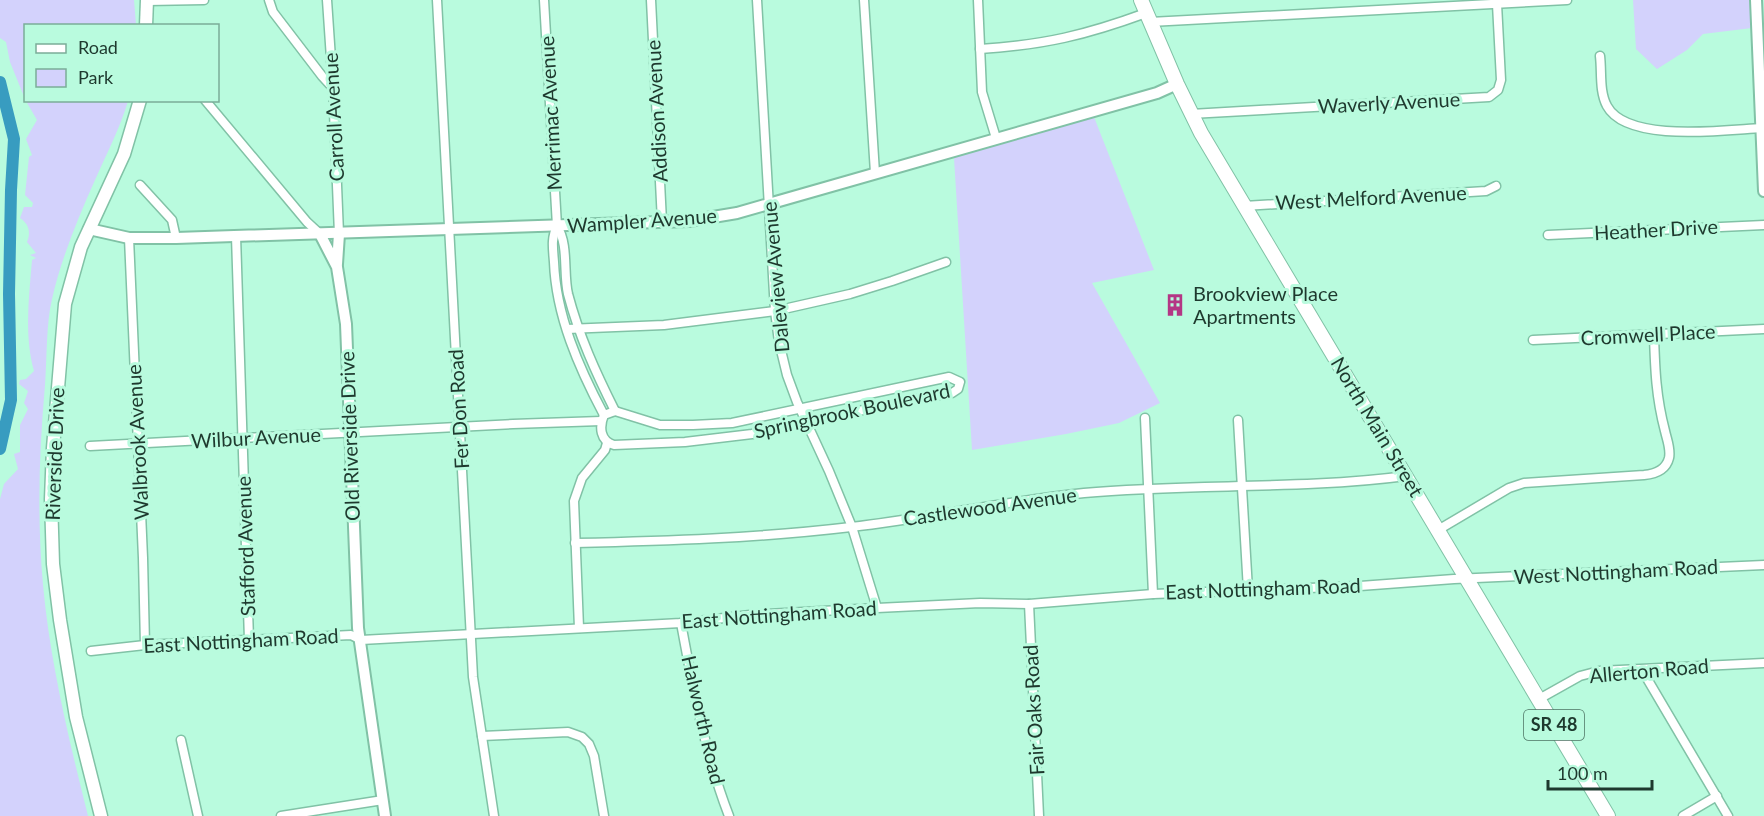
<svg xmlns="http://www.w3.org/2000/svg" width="1764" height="816" viewBox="0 0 1764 816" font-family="Lato,sans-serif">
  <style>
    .green { fill: #d3d2fc }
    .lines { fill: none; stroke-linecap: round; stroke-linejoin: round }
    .river { stroke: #389cc0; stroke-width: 12 }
    .minor-casing { stroke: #81c2a6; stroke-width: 11 }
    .tertiary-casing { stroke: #81c2a6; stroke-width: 14 }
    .secondary-casing { stroke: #81c2a6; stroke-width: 15 }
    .primary-casing { stroke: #81c2a6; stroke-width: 16 }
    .minor { stroke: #fff; stroke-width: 8 }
    .tertiary { stroke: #fff; stroke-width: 10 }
    .secondary { stroke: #fff; stroke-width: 12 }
    .primary { stroke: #fff; stroke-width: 14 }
    .labels { text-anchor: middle; stroke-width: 6; stroke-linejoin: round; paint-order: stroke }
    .shield { fill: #b9fbde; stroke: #4c7363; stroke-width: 1.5 }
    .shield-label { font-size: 18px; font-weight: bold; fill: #1e392e }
    .street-label { font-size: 20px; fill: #1e392e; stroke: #b9fbde }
    .poi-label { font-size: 20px; fill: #1e392e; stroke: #b9fbde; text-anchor: start }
  </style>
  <rect width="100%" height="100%" fill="#b9fbde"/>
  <!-- green -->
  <g class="green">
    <polygon points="0,0 134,0 136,25 26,26 25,99 10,62 6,42 0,38"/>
    <polygon points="1633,0 1751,0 1752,28 1703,34 1687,50 1657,69 1636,49"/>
    <path d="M26,101H128C120,128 107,153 95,180C78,218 61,259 52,299C46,324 47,359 45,385C39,452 37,518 43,585C50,662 69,740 88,816H0V499L4,484L18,469L14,454L20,452V425L28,409L24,403L28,391L19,384L20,380L26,379L34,371C24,335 29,297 32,260L36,258L30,255L36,253L27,242C31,232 29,224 20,218L24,207H32L33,203L25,195L29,157L32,155L26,139L37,120Z"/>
    <polygon points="1094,117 1154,270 1092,283 1160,403 1119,423 1066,434 972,450 954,158"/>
  </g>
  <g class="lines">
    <!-- river -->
    <polyline class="river" points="0,82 14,139 11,190 9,294 11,400 0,449"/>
    <!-- minor casing -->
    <g class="minor-casing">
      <g id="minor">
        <polyline points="269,0 273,12 322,76 333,88"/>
        <polyline points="327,0 333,88 339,234"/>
        <polyline points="437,0 473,677 494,816"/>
        <path d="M544,0L557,226C551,238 553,249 554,262C556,316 579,368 604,415"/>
        <polyline points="651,0 662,222"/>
        <polyline points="757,0 775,311 779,342 787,375 797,402 829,471 852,527 877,608"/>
        <polyline points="864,0 875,173"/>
        <polyline points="978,0 982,92 996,138"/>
        <polyline points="147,1 204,0"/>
        <polyline points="1150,22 1567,0"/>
        <path d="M980,49C1044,45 1086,35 1146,13"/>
        <path d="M1600,56C1602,72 1599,91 1607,106C1627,143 1724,130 1761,128"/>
        <polyline points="205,100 307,222 320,234"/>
        <polyline points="1191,114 1489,97 1498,90 1501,80 1497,4"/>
        <polyline points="140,185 172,220 176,238"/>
        <polyline points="1244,206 1486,191 1496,186"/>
        <path d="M557,226C569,245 563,273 568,294C579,336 596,373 615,411"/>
        <polyline points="1548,235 1764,225"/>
        <polyline points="236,236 249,640"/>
        <polyline points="129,238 143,558 145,645"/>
        <polyline points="567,329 664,325 775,311 850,294 892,281 946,262"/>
        <polyline points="1533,340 1764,329"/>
        <path d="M949,377L960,382L958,389L952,393L905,401L752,434L685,442L614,445C600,441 599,427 604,415L615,411L660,425H693L732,423Z"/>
        <polyline points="1145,418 1153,594"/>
        <polyline points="1238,420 1248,590"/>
        <polyline points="90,446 513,424 601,421"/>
        <path d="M1438,530L1509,488L1524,483L1644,475C1655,474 1666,470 1669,458C1671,449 1667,440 1665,431C1656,397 1655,369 1654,335"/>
        <path d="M575,543C667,541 759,538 851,527C929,518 1006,501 1084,493C1191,483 1299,490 1406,476"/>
        <polyline points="1029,604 1039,816"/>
        <path d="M681,623C693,688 705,754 729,816"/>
        <polyline points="579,628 574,501 582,478 605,450 607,443"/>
        <polyline points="91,651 145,645 351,635 361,640 681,623 750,615 877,608 980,603 1029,604 1153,594 1360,586 1454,579 1764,565"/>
        <polyline points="1642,670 1728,816"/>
        <polyline points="1539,699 1580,676 1599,671 1764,663"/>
        <polyline points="482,736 568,732 582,737 589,744 594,756 604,816"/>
        <polyline points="181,740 198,816"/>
        <polyline points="281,816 383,800"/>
        <polyline points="1683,816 1717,796"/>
      </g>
    </g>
    <!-- tertiary casing -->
    <g class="tertiary-casing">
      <g id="tertiary">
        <polyline points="1756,0 1764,191"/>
        <polyline points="89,229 129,238 176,238 689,221 737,213 1157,93 1177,84"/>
        <polyline points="320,234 337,267 346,324 358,628 385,816"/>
        <polyline points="337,264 339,234"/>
      </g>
    </g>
    <!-- secondary casing -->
    <g class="secondary-casing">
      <g id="secondary">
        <polyline points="146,26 147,0"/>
        <polyline points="101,816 76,717 60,620 53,564 51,499 53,448 65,304 81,247 124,154 140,100"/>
      </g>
    </g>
    <!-- primary casing -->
    <g class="primary-casing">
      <polyline id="primary" points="1141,0 1177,84 1201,133 1608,816"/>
    </g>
    <!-- minor -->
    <use href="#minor" class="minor"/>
    <!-- tertiary -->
    <use href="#tertiary" class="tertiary"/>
    <!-- secondary -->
    <use href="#secondary" class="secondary"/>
    <!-- primary -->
    <use href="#primary" class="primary"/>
  </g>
  <!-- icons -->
  <defs>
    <g id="building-bare" transform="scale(1.8)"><path d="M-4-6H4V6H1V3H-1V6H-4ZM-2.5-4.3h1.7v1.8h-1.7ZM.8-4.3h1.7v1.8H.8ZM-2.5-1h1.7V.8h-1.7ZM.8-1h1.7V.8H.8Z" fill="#b43685" stroke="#b9fbde" stroke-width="2.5" paint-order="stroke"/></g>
  </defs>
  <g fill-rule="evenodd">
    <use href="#building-bare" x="1175" y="305"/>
  </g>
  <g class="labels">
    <!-- shield labels -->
    <rect class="shield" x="1524" y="710" width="60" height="30" rx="4.5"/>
    <g class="shield-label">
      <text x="1554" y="731">SR 48</text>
    </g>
    <!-- street labels -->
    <g class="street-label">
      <text transform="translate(1389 103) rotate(-3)" y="7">Waverly Avenue</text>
      <text transform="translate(657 111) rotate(-93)" y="7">Addison Avenue</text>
      <text transform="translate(551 113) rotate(-93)" y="7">Merrimac Avenue</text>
      <text transform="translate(334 117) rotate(-93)" y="7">Carroll Avenue</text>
      <text transform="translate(1371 198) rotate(-3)" y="7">West Melford Avenue</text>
      <text transform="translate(642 221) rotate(-4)" y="7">Wampler Avenue</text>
      <text transform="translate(1656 230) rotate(-3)" y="7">Heather Drive</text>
      <text transform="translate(776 277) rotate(-95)" y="7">Daleview Avenue</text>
      <text transform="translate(1648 335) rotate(-3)" y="7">Cromwell Place</text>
      <text transform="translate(459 409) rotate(-93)" y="7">Fer Don Road</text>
      <text transform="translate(852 411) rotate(-12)" y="7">Springbrook Boulevard</text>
      <text transform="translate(1377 427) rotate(59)" y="7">North Main Street</text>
      <text transform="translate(350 436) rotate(-92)" y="7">Old Riverside Drive</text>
      <text transform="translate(256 438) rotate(-3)" y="7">Wilbur Avenue</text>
      <text transform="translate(138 442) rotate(-93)" y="7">Walbrook Avenue</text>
      <text transform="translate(55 454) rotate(-88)" y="7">Riverside Drive</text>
      <text transform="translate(990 507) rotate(-8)" y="7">Castlewood Avenue</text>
      <text transform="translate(246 546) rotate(-92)" y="7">Stafford Avenue</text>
      <text transform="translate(1616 572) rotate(-3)" y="7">West Nottingham Road</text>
      <text transform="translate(1263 589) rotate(-2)" y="7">East Nottingham Road</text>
      <text transform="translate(779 615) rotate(-4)" y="7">East Nottingham Road</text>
      <text transform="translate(241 641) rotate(-3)" y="7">East Nottingham Road</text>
      <text transform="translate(1649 671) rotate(-5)" y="7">Allerton Road</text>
      <text transform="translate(1034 710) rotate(-93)" y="7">Fair Oaks Road</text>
      <text transform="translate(703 720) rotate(77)" y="7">Halworth Road</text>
    </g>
    <!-- poi labels -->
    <g class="poi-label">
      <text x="1193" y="301">Brookview Place<tspan x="1193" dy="23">Apartments</tspan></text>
    </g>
  </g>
  <!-- legend -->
  <rect x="24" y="24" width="195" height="78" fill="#b9fbde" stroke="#7bad98" stroke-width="1.5"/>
  <rect x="36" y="44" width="30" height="9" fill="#ffffff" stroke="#7bad98" stroke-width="1.5"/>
  <text x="78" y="54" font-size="18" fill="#1e392e">Road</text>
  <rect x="36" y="69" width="30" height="18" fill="#d3d2fc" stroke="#7bad98" stroke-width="1.5"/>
  <text x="78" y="84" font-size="18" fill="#1e392e">Park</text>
  <!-- scale -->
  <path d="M1548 780v9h104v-9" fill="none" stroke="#1e392e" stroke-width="3"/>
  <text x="1557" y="780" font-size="18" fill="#1e392e" stroke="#b9fbde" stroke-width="4.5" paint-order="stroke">100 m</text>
</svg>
